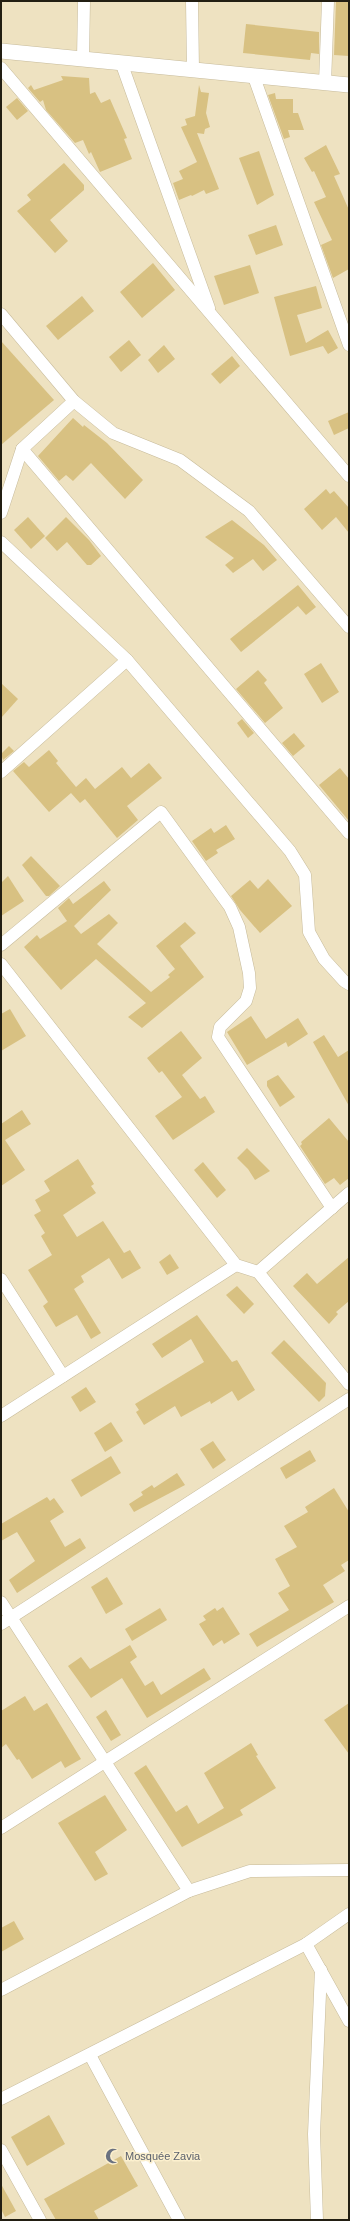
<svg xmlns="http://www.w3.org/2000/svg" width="350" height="2221" viewBox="0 0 350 2221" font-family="Arial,sans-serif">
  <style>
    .building { fill: #d8c182 }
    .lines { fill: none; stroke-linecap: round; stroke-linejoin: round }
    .minor-casing { stroke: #c7bb9b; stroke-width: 13 }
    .tertiary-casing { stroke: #c7bb9b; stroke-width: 16 }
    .minor { stroke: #fff; stroke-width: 12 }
    .tertiary { stroke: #fff; stroke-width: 15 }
    .labels { text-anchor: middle; stroke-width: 3; stroke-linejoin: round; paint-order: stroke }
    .worship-label { font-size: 11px; fill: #5b616d; stroke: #fcf0ce; text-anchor: start }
  </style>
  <rect width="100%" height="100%" fill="#eee2c1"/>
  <!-- building -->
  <g class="building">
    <polygon points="336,1 349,1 349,56 334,55"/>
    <polygon points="246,24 319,32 319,54 311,53 310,60 243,53"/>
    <polygon points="61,76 89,78 90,94 95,92 101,103 110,99 127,138 124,139 132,159 100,172 91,152 89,154 83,140 75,143 46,110 43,100 40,102 28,88 31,85 34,90 63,80"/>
    <polygon points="199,85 201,92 209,93 206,113 210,127 205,129 204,134 197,133 219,189 206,194 204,190 192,196 191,195 179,200 173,183 183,179 179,171 197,162 181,127 187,125 185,119 195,116"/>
    <polygon points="275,93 276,99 293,99 293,113 298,113 304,130 288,130 290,137 284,139 268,95"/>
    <polygon points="17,98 28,111 17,120 6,107"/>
    <polygon points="326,145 340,174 334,176 349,210 349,269 333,278 321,245 332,240 314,202 326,197 314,171 312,172 304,158"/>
    <polygon points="259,151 274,195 257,205 239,158"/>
    <polygon points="64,163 84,185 84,190 50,220 68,241 55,253 17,211 31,200 27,195"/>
    <polygon points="276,225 283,245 256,255 248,235"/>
    <polygon points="153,263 175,290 142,318 120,292"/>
    <polygon points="250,265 259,293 224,305 214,276"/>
    <polygon points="316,286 322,308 297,315 306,343 328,330 338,348 328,354 323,346 290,356 274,297"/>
    <polygon points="82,296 94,311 58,340 46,326"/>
    <polygon points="129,340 141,355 121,372 109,357"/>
    <polygon points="1,341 54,400 1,445"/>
    <polygon points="164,345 175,359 158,373 148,360"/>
    <polygon points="232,356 240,366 220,384 211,374"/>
    <polygon points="349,412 349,428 334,435 328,421"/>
    <polygon points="73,418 83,427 84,425 107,443 143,480 125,499 91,463 73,481 66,475 59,481 38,456"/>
    <polygon points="326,489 330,494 334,491 349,508 349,533 336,517 322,530 304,509"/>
    <polygon points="28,517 45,536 31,549 14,530"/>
    <polygon points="66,517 89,540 101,556 91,565 87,565 67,542 57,551 45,538"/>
    <polygon points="232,520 264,545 277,560 263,571 253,559 233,573 225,565 234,558 205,537"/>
    <polygon points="298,585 316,607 306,615 298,606 241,652 230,639"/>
    <polygon points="321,663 339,692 322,703 304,674"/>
    <polygon points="258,670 267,680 264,683 283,708 265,723 236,689"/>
    <polygon points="1,683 18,699 1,718"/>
    <polygon points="242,719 254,733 248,738 237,723"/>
    <polygon points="294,733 305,746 293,756 282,743"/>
    <polygon points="9,746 14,751 3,760 1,754"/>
    <polygon points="49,750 58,761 56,763 76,787 86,778 95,789 122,767 131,778 149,763 162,778 127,806 138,820 117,838 85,799 80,803 71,793 49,812 13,771 24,762 29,767"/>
    <polygon points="340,768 349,779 349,821 319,785"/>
    <polygon points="226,825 235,839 216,850 218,853 206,861 192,841 211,828 214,833"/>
    <polygon points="31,856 60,886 49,896 46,896 22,865"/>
    <polygon points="8,876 24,901 1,916 1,883"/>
    <polygon points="268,879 292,906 260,933 240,910 231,896 250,880 258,889"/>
    <polygon points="104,881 111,890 74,926 81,934 109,914 118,923 97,944 151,992 170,977 168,975 175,969 156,946 185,922 196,933 180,946 204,977 142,1028 128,1017 146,1003 96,959 61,990 24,947 37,935 40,939 67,921 58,908 69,898 73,904"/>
    <polygon points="10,1009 26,1036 1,1051 1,1014"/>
    <polygon points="251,1016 266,1039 298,1018 308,1034 288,1047 286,1042 247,1065 227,1032"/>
    <polygon points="181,1031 202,1058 182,1075 200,1099 205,1096 215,1112 173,1140 155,1116 182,1097 162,1071 159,1073 147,1058"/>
    <polygon points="324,1035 338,1057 349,1050 349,1106 313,1042"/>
    <polygon points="278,1075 295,1097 280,1107 267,1086 267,1081"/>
    <polygon points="22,1110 31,1124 5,1140 25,1170 1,1186 1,1124"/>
    <polygon points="329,1118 349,1142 349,1178 340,1185 334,1178 325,1184 300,1146 302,1144 301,1142"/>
    <polygon points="247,1148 270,1171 255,1180 248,1169 237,1158"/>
    <polygon points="78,1159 94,1184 91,1186 96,1193 63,1215 77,1237 103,1221 124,1253 130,1250 141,1268 122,1279 109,1258 81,1276 84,1282 74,1289 101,1333 91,1339 77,1315 56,1327 43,1306 48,1302 28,1270 52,1255 41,1236 45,1233 34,1215 41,1211 35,1200 50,1191 44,1181"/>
    <polygon points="203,1162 226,1190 217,1198 194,1170"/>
    <polygon points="170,1254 179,1268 167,1275 159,1262"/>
    <polygon points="349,1257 349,1301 336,1312 338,1314 329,1324 293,1286 307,1273 317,1284"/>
    <polygon points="237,1286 254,1304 244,1314 226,1295"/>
    <polygon points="197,1315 232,1362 237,1360 255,1390 238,1401 232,1391 211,1404 210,1401 181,1417 175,1406 144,1425 136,1412 139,1410 135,1404 204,1362 191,1339 162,1358 152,1344"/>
    <polygon points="284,1340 326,1383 325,1396 319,1402 271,1353"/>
    <polygon points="86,1387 96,1402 80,1412 71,1397"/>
    <polygon points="111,1422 123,1441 105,1452 94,1433"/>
    <polygon points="213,1441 226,1460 213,1469 200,1449"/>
    <polygon points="310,1450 316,1461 286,1479 280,1468"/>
    <polygon points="111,1456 121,1473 81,1497 71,1480"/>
    <polygon points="177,1473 185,1485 134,1512 129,1504 143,1495 141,1492 152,1485 154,1488"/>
    <polygon points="334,1488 349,1512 349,1560 341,1565 345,1571 323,1585 334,1602 257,1647 249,1634 289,1610 278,1593 290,1586 275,1559 297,1547 284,1526 308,1512 305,1507"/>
    <polygon points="47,1497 50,1501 54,1498 64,1512 50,1521 65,1547 80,1538 86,1548 17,1593 9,1580 35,1561 17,1532 1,1541 1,1524"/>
    <polygon points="107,1577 123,1604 106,1614 91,1587"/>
    <polygon points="223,1607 240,1634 224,1644 222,1640 213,1646 199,1624 206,1620 203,1616 215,1608 217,1611"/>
    <polygon points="160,1608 167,1620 132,1641 125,1629"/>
    <polygon points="130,1645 137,1657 130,1662 145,1686 153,1681 161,1695 204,1668 211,1679 147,1718 122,1678 91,1698 68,1666 81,1657 90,1669"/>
    <polygon points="25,1696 34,1711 47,1703 81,1759 65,1768 61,1761 32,1779 19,1759 17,1760 6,1744 1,1748 1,1711"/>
    <polygon points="349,1703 349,1754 324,1720"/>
    <polygon points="106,1710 121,1735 111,1741 96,1717"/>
    <polygon points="251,1743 258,1755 256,1756 276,1788 240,1810 243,1815 182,1847 134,1773 146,1765 176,1812 187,1805 198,1824 224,1808 204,1773"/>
    <polygon points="105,1795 127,1830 95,1852 108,1874 95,1881 58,1823"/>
    <polygon points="14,1921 24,1939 1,1952 1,1928"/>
    <polygon points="49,2115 65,2144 27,2166 11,2137"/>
    <polygon points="121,2156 138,2186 94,2211 99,2220 56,2220 44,2199"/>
    <polygon points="1,2184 16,2211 5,2217 1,2209"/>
  </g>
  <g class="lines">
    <!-- minor casing -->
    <g class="minor-casing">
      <g id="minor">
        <polyline points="192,1 193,70"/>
        <polyline points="83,59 84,1"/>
        <polyline points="121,62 209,308"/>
        <polyline points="1,68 349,476"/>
        <polyline points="254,77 349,345"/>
        <polyline points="325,83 328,1"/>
        <polyline points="1,314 74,401 113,433 180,460 249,511 349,627"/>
        <polyline points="22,449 349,833"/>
        <polyline points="1,513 22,449 74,401"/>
        <polyline points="1,542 127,660 290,851 305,875 309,932 324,959 344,981 349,984"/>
        <polyline points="1,772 127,660"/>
        <polyline points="1,945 161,812 230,907 239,927 249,973 250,988 246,1001 220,1027 218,1037 332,1208"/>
        <polyline points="1,964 236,1265 258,1272 349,1384"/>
        <polyline points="258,1272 349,1193"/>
        <polyline points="1,1279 63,1376"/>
        <polyline points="1,1416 236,1265"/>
        <polyline points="1,1602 189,1891"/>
        <polyline points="1,1624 349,1399"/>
        <polyline points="1,1828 349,1606"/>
        <polyline points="306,1944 349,2021"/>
        <polyline points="1,1990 189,1891 250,1871 349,1870"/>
        <polyline points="90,2055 179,2220"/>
        <polyline points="1,2099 306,1944 349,1914"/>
        <polyline points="1,2150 40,2220"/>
        <polyline points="317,2220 314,2134 321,1970"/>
      </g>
    </g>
    <!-- tertiary casing -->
    <g class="tertiary-casing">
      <polyline id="tertiary" points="1,51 349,85"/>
    </g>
    <!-- minor -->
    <use href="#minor" class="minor"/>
    <!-- tertiary -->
    <use href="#tertiary" class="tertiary"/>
  </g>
  <!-- icons -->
  <defs>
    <g id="mosque-bare" transform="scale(1.2)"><path d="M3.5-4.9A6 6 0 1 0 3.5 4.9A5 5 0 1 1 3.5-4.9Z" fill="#6b7280" stroke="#fcf0ce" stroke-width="2.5" paint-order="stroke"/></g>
  </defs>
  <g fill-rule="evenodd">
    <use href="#mosque-bare" x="113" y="2156"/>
  </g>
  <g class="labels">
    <!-- worship labels -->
    <g class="worship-label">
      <text x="125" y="2160">Mosquée Zavia</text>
    </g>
  </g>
  <!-- border -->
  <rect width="350" height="2221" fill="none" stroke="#221e12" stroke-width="4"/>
</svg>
